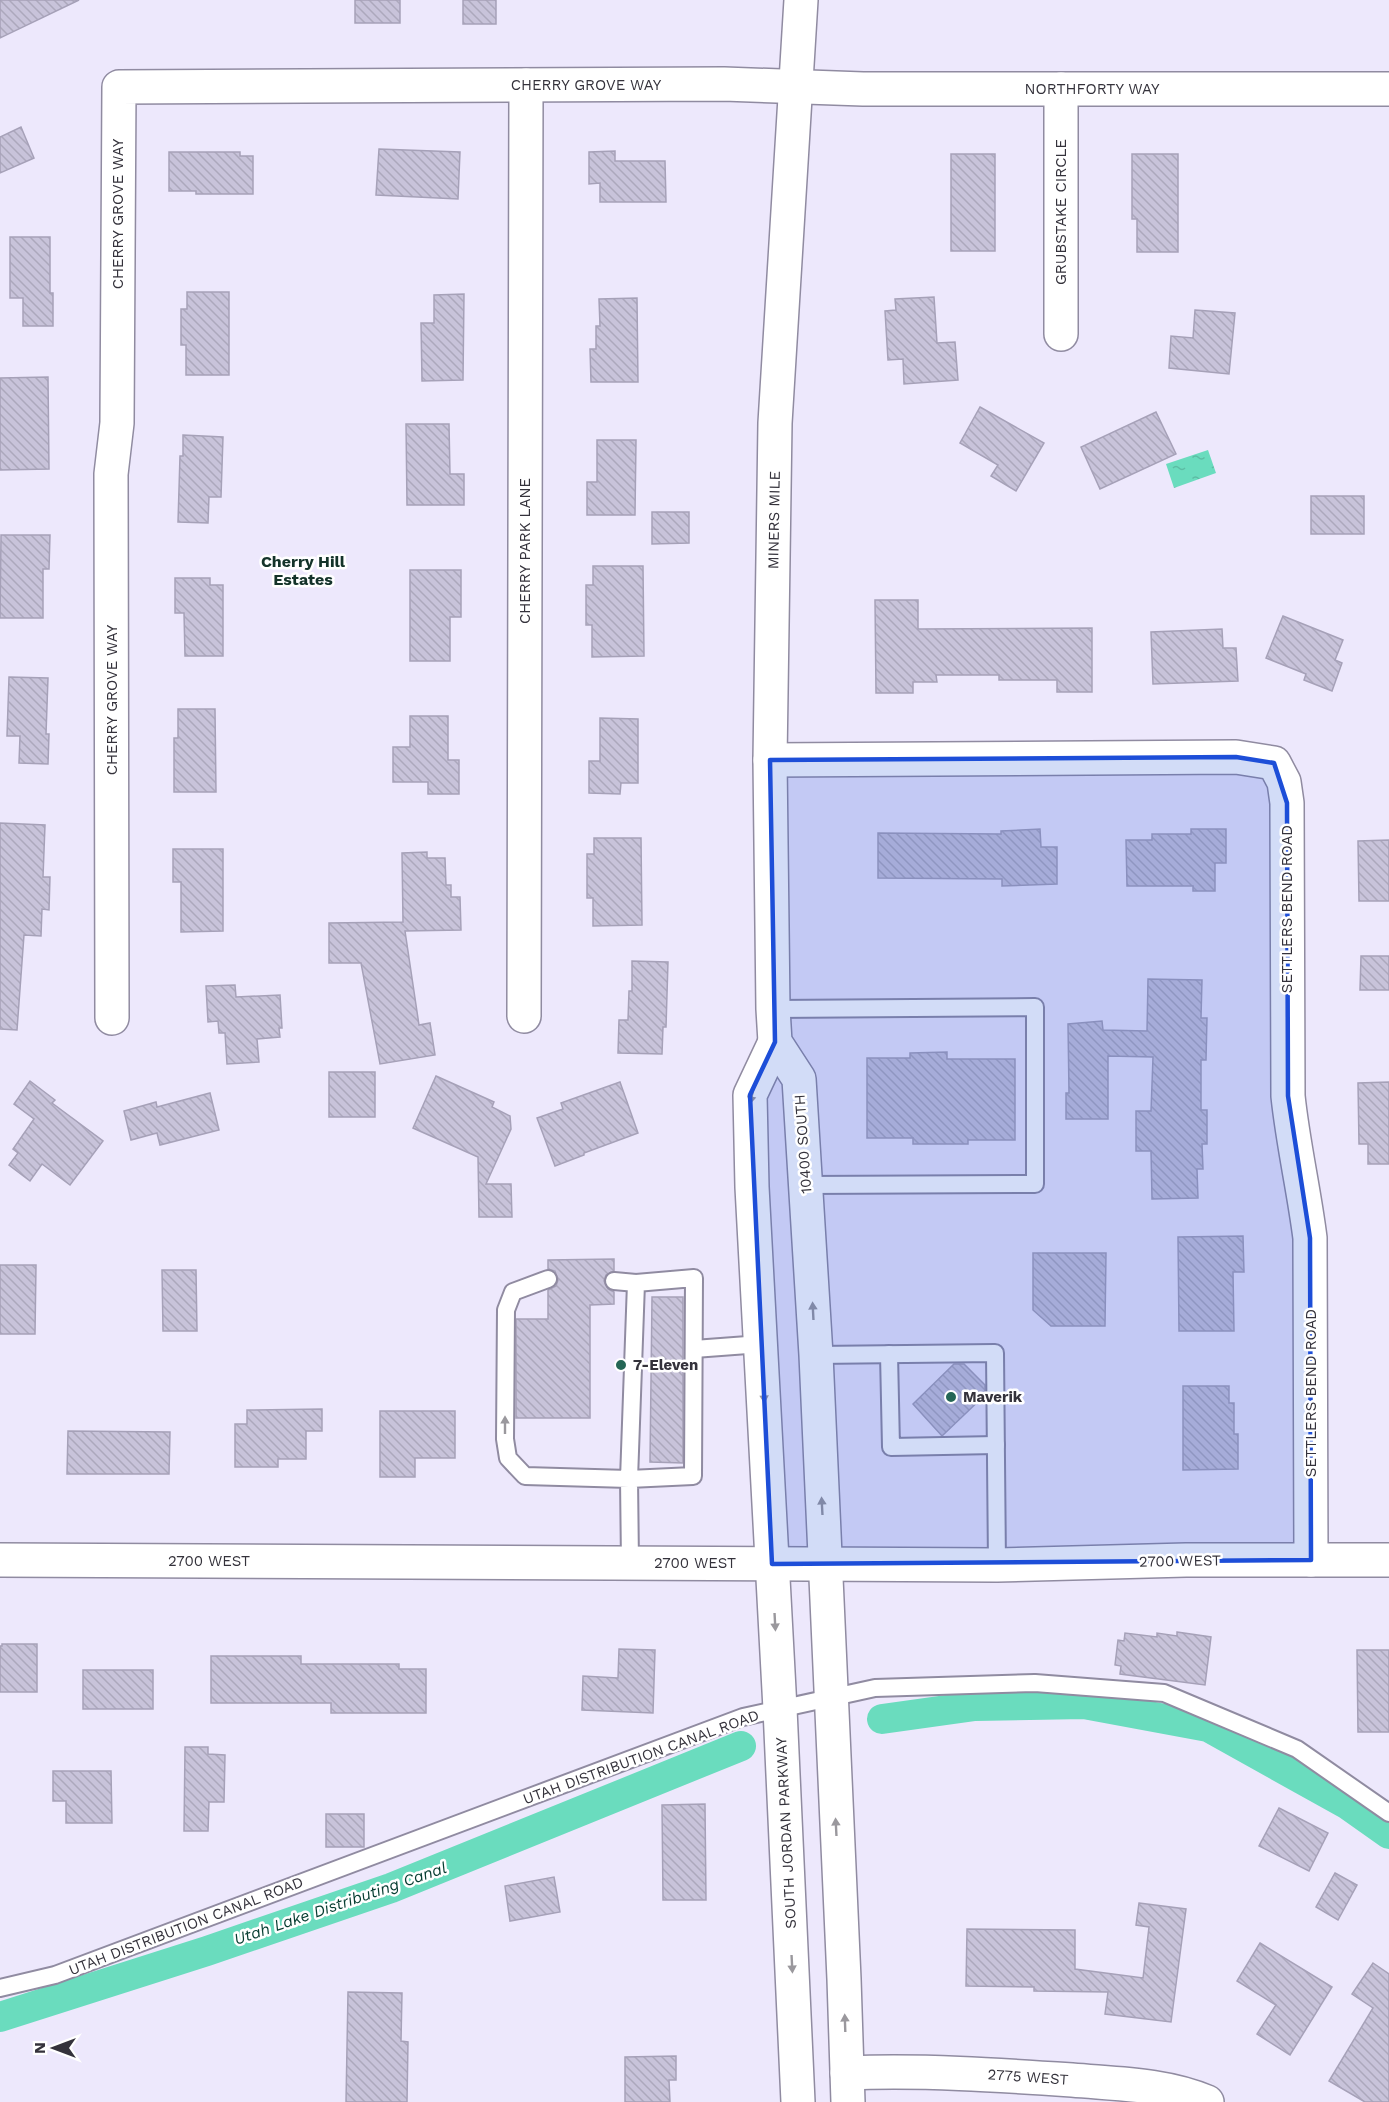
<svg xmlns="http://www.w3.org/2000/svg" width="1389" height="2102" viewBox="0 0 1389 2102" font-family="'Work Sans',sans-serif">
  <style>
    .water { fill: url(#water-ripples) }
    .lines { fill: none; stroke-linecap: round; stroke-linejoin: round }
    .canal { stroke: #6adcbe; stroke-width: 30 }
    .building { fill: url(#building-back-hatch); stroke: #a6a1b8; stroke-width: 1.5 }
    .service-casing { stroke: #908ba1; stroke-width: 20 }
    .minor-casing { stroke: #908ba1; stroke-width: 36 }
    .secondary-casing { stroke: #908ba1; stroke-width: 36 }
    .primary-casing { stroke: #908ba1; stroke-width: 36 }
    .service { stroke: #fff; stroke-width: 16 }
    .minor { stroke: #fff; stroke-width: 33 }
    .secondary { stroke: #fff; stroke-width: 33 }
    .primary { stroke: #fff; stroke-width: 33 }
    .oneway { fill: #9a989d }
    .marked { fill: #1d4ed8; fill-opacity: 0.2; stroke: #1d4ed8; stroke-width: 4.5; stroke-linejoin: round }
    .poi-dot { fill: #246655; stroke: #fff; stroke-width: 2 }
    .labels { text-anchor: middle; stroke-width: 5; stroke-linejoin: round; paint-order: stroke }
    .street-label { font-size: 15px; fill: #34323b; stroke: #fff }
    .poi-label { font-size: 15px; font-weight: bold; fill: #34323b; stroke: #fff; text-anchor: start }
    .neighbourhood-label { font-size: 16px; font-weight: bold; fill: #14332a; stroke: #fff }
    .water-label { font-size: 16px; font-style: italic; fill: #053c30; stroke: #fff }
  </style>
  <defs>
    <pattern id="water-ripples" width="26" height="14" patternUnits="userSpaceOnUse" patternTransform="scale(1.5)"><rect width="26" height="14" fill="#6adcbe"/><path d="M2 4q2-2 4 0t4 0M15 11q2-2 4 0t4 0" fill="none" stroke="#5cbda4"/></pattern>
    <pattern id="building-back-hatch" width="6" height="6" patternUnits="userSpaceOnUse" patternTransform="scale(1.5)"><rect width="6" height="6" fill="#c8c3da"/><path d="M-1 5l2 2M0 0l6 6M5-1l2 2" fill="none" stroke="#aca8bc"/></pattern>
  </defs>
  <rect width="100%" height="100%" fill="#ede8fc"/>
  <!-- water -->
  <polygon class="water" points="1208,450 1216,473 1174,488 1166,464"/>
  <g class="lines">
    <!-- canal -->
    <g class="canal">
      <polyline points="882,1719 975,1706 1084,1704 1208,1727 1348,1805 1389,1834"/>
      <polyline points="0,2017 207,1951 391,1888 741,1746"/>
    </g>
  </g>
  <!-- building -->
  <g class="building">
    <polygon points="0,0 79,0 0,38"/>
    <rect x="355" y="0" width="45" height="23"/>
    <rect x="463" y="0" width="33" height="24"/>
    <polygon points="21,127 34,158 0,173 0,137"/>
    <polygon points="379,149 460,152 458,199 376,195"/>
    <polygon points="615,151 615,161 665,161 666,202 600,202 600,183 589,184 589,152"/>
    <polygon points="169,152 240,152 240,156 253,156 253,194 196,194 196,191 169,191"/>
    <rect x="951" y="154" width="44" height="97"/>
    <polygon points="1132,154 1178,154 1178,252 1137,252 1137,219 1132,219"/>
    <polygon points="10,237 50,237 50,293 53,293 53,326 23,326 23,298 10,298"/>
    <polygon points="187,292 229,292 229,375 186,375 186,345 181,345 181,309 187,309"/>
    <polygon points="464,294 463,380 422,381 421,323 434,323 434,295"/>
    <polygon points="934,297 937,343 955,342 958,380 904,384 903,359 888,360 885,311 896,310 895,299"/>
    <polygon points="637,298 638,382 591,382 590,349 596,349 596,326 600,326 599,299"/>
    <polygon points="1195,310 1235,313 1229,374 1169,368 1171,336 1193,338"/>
    <polygon points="48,377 49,469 0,470 0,378"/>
    <polygon points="980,407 1044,443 1016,491 991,476 998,465 960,443"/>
    <polygon points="1156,412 1176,454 1100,489 1081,447"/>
    <polygon points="406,424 449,424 450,474 464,474 464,505 407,505"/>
    <polygon points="183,435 223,437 221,497 209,497 208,523 178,522 180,456 183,456"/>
    <polygon points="597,440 636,440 635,515 587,515 587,482 597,482"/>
    <rect x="1311" y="496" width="53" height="38"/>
    <polygon points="652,512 689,512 689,543 652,544"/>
    <polygon points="1,535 50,535 49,569 43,569 43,618 0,618"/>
    <polygon points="593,566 643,566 644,656 592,657 592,625 586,625 586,585 593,585"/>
    <polygon points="410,570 461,570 461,617 450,617 450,661 410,661"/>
    <polygon points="175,578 210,578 210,585 223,585 223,656 185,656 184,613 175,613"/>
    <polygon points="875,600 918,600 918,629 1092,628 1092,692 1057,692 1057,680 999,680 999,675 936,675 937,682 913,682 913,693 876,693"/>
    <polygon points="1283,616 1343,640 1335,660 1342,663 1332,691 1304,680 1306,674 1266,658"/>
    <polygon points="1222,629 1223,648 1236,648 1238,681 1153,684 1151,632"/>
    <polygon points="9,677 48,678 46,734 49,734 48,764 19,763 20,736 7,736"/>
    <polygon points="178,709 215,709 216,792 174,792 174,738 178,738"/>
    <polygon points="410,716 448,716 448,760 459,760 459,794 428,794 428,782 393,782 393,747 410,747"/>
    <polygon points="600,718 638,719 638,783 621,783 620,794 589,793 589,761 600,761"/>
    <polygon points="0,823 45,825 43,877 50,877 49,910 42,909 41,936 24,935 17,1030 0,1029"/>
    <polygon points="1040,829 1041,847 1057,847 1057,884 1002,886 1002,879 878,878 878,833 1001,834 1001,831"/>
    <polygon points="1191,829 1226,829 1226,863 1215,863 1215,891 1193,891 1193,886 1127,886 1126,840 1152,840 1152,834 1191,834"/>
    <polygon points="594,838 641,838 642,925 593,926 593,898 587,898 587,854 594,854"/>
    <polygon points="1389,840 1389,901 1359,901 1358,841"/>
    <polygon points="173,849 223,849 223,931 181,932 181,882 173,882"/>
    <polygon points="427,852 427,858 445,858 446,885 451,885 451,897 460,897 461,930 405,931 419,1025 430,1023 435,1055 380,1064 361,963 329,963 329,923 403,922 402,853"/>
    <polygon points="1361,956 1389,956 1389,990 1360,990"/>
    <polygon points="632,961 668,962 666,1027 663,1027 662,1054 618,1053 619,1020 628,1020 629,991 632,991"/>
    <polygon points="1148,979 1202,980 1201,1018 1207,1018 1206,1060 1201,1060 1201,1110 1207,1110 1207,1144 1202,1144 1203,1169 1197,1169 1198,1198 1152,1199 1151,1151 1136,1151 1136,1111 1151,1111 1153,1057 1108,1056 1108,1119 1066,1119 1066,1093 1069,1093 1068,1024 1102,1021 1103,1030 1147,1031"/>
    <polygon points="235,985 236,997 280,995 282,1028 279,1028 280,1037 257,1039 259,1062 227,1064 225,1033 219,1033 218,1021 208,1022 206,986"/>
    <polygon points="947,1052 947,1059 1015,1059 1015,1140 968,1140 968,1144 913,1144 913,1138 867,1138 867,1058 910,1058 910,1053"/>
    <rect x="329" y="1072" width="46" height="45"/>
    <polygon points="436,1076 494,1102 492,1107 510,1116 511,1129 486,1184 511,1184 512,1217 479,1217 478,1157 413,1128"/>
    <polygon points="30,1081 55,1100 52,1103 103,1141 70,1185 42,1164 30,1181 9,1165 18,1153 13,1149 34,1119 14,1104"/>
    <polygon points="620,1082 638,1133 584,1153 584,1155 555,1166 537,1118 563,1109 561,1103"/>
    <polygon points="1389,1082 1389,1164 1368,1164 1368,1144 1359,1144 1358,1083"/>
    <polygon points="210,1093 219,1130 160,1145 157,1133 131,1140 124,1111 156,1102 157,1107"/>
    <polygon points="1243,1236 1244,1272 1233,1272 1234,1331 1179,1331 1178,1237"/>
    <polygon points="1033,1253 1106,1253 1105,1326 1051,1326 1033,1310"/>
    <polygon points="614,1259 614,1271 606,1275 604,1281 608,1289 614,1292 614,1304 590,1305 590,1418 516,1418 516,1319 548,1319 548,1290 556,1286 558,1280 555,1271 548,1269 548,1260"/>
    <polygon points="0,1265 36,1265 35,1334 0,1334"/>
    <polygon points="162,1270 196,1270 197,1331 163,1331"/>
    <polygon points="652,1297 683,1297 683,1463 650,1462"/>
    <polygon points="954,1364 964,1364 985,1385 985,1395 942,1436 913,1404"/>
    <polygon points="1183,1386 1229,1386 1229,1403 1234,1403 1234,1434 1238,1434 1238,1469 1183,1470"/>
    <polygon points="322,1409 322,1431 306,1431 306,1459 278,1459 278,1467 235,1467 235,1424 247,1424 247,1410"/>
    <polygon points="380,1411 455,1411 455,1458 415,1458 415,1477 380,1477"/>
    <polygon points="68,1431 170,1432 169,1474 67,1474"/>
    <polygon points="1177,1632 1211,1637 1205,1685 1120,1674 1121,1666 1115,1665 1118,1640 1124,1641 1125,1633 1157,1637 1157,1633 1177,1636"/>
    <polygon points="2,1644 37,1644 37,1692 0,1692 0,1646 2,1646"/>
    <polygon points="619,1649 655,1650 653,1713 582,1710 583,1676 618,1678"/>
    <polygon points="1357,1650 1389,1650 1389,1732 1358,1732"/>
    <polygon points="211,1656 301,1656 301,1664 399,1664 399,1669 426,1669 426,1713 331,1713 331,1703 211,1703"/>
    <rect x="83" y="1670" width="70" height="39"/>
    <polygon points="185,1747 208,1747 208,1754 225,1755 224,1802 209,1802 208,1831 184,1831"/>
    <polygon points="53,1771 111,1771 112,1823 66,1823 66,1801 53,1801"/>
    <polygon points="705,1804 706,1900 663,1900 662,1805"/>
    <polygon points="1279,1808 1328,1833 1309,1871 1259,1846"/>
    <rect x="326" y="1814" width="38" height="33"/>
    <polygon points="1335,1873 1357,1885 1338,1920 1316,1907"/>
    <polygon points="554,1877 560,1912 510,1921 505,1886"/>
    <polygon points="1139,1903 1186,1909 1171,2022 1105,2014 1108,1992 1034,1991 1034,1987 966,1986 967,1929 1075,1930 1075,1969 1143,1978 1149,1927 1136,1925"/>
    <polygon points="1260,1943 1332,1987 1290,2055 1257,2034 1276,2005 1237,1981"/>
    <polygon points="1373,1963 1389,1974 1389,2102 1365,2102 1329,2081 1373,2008 1352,1994"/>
    <polygon points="348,1992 402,1993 401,2041 408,2042 407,2102 346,2102"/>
    <polygon points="676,2056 676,2080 669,2080 670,2102 625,2102 625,2057"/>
  </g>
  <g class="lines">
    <!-- service casing -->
    <g class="service-casing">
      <g id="service">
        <polyline points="773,1009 1035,1007 1035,1184 805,1185"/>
        <polyline points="548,1279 513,1292 506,1310 505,1439 508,1458 525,1476 629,1479 693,1476 694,1278 636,1283 629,1479 630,1563"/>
        <polyline points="614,1281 636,1283"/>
        <polyline points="694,1349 761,1344"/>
        <polyline points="889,1354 891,1447 996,1445"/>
        <polyline points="816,1355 995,1353 997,1565"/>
        <polyline points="0,1988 55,1975 743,1717 875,1688 1035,1683 1164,1693 1297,1749 1389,1813"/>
      </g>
    </g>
    <!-- minor casing -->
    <g class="minor-casing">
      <g id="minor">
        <polyline points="1061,89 1061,334"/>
        <path d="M770,760L1236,757L1274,763L1284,782L1287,803L1288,1096C1293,1144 1304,1190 1310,1238L1311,1560"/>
        <polyline points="524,1016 526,85"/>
        <polyline points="112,1018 111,474 117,423 119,87 724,84 863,89 1389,89"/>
        <path d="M847,2073C922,2070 997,2075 1072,2080C1117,2084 1165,2084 1207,2102"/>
      </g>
    </g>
    <!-- secondary casing -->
    <g class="secondary-casing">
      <polyline id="secondary" points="0,1560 997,1565 1186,1560 1389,1560"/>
    </g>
    <!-- primary casing -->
    <g class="primary-casing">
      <g id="primary">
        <polyline points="801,0 775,423 770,760 773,1009 775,1042 799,1079 816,1355 844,1979 848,2102"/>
        <polyline points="775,1042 750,1095 752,1187 780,1709 798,2102"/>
      </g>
    </g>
    <!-- service -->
    <use href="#service" class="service"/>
    <!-- minor -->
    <use href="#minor" class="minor"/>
    <!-- secondary -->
    <use href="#secondary" class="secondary"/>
    <!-- primary -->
    <use href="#primary" class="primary"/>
  </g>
  <!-- one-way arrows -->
  <defs><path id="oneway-solid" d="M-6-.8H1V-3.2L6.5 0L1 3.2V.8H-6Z" transform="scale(1.5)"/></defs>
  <g class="oneway">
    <use href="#oneway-solid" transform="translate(752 1095) rotate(103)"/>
    <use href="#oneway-solid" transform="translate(813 1311) rotate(-93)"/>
    <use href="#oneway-solid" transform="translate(764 1394) rotate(87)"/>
    <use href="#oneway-solid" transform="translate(505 1425) rotate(-90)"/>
    <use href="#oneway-solid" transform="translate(822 1506) rotate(-93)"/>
    <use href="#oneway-solid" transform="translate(775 1622) rotate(87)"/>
    <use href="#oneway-solid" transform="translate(836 1827) rotate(-93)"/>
    <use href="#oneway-solid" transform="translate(792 1964) rotate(87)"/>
    <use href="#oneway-solid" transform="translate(845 2023) rotate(-92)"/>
  </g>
  <!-- marked area -->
  <path class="marked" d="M1236,757L1274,763L1287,803L1288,1096L1310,1238L1311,1560L772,1564L750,1095L775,1042L770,760Z"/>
  <!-- markers -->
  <g class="poi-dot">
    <circle cx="621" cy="1365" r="6"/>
    <circle cx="951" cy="1397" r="6"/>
  </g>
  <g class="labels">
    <!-- street labels -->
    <g class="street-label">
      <text x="586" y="90">CHERRY GROVE WAY</text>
      <text x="1092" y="94">NORTHFORTY WAY</text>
      <text transform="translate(1061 212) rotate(-90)" y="5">GRUBSTAKE CIRCLE</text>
      <text transform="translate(118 214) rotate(-90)" y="5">CHERRY GROVE WAY</text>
      <text transform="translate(774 520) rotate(-89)" y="5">MINERS MILE</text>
      <text transform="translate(525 551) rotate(-90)" y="5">CHERRY PARK LANE</text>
      <text transform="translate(112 700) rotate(-90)" y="5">CHERRY GROVE WAY</text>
      <text transform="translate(1287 909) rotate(-90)" y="5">SETTLERS BEND ROAD</text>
      <text transform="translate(803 1144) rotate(-94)" y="5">10400 SOUTH</text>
      <text transform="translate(1311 1393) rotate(-90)" y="5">SETTLERS BEND ROAD</text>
      <text x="209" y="1566">2700 WEST</text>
      <text transform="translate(1180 1561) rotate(-1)" y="5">2700 WEST</text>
      <text x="695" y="1568">2700 WEST</text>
      <text transform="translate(641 1757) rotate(-20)" y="5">UTAH DISTRIBUTION CANAL ROAD</text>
      <text transform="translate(786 1833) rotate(-93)" y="5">SOUTH JORDAN PARKWAY</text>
      <text transform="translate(186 1926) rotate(-21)" y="5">UTAH DISTRIBUTION CANAL ROAD</text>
      <text transform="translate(1028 2077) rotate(4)" y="5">2775 WEST</text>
    </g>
    <!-- poi labels -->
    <g class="poi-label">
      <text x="633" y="1370">7-Eleven</text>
      <text x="963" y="1402">Maverik</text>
    </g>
    <!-- neighbourhood labels -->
    <g class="neighbourhood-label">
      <text x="303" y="567">Cherry Hill<tspan x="303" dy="18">Estates</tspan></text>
    </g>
    <!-- water labels -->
    <g class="water-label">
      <text transform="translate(340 1903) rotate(-19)" y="6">Utah Lake Distributing Canal</text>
    </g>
  </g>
  <!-- north arrow -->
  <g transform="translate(54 2048) rotate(270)" stroke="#ffffff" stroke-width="4.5" paint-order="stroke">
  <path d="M0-4.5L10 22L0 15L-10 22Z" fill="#34323b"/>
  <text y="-9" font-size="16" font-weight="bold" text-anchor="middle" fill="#34323b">N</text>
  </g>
</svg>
